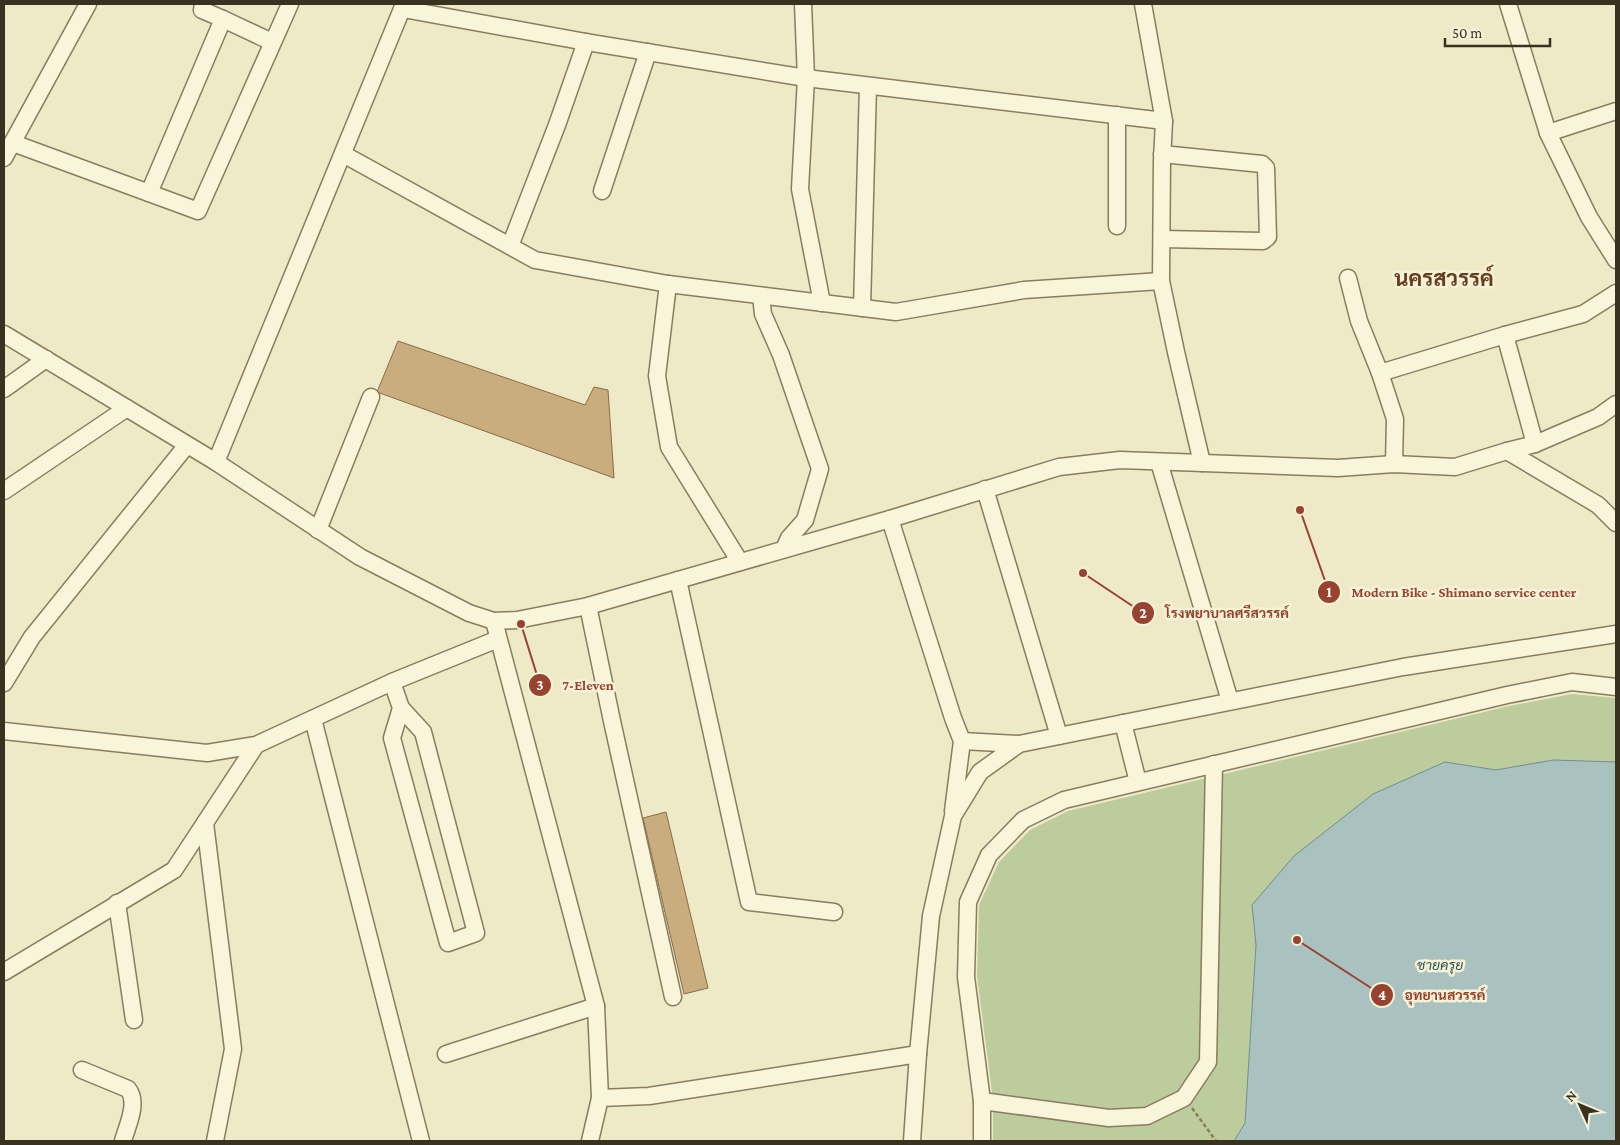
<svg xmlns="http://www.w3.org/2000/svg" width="1620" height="1145" viewBox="0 0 1620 1145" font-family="'Crimson Pro',Sarabun,serif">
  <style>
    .green { fill: #bdcc9c }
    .water { fill: #a9c2bf; stroke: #6f908f }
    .building { fill: #caad7f; stroke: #886c44 }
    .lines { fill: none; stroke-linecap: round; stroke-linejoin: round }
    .minor-casing { stroke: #897d5d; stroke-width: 19 }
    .path { stroke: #897d5d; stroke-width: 2.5; stroke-dasharray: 4 2.5; stroke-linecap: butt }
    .minor { stroke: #f8f5db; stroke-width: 16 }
    .labels { text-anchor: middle; stroke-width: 5; stroke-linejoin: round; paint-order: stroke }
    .water-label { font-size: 14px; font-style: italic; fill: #305459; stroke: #f5f2d7 }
    .town-label { font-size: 22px; font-weight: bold; fill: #663d21; stroke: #f5f2d7 }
    .leader { fill: none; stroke: #97432f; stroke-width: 2 }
    .callout-dot { fill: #97432f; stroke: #f5f2d7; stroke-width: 2 }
    .mark-label { font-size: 15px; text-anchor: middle; font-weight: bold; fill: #fff }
    .callout-label { font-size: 14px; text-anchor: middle; font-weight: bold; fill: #97432f; stroke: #f5f2d7; stroke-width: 5; stroke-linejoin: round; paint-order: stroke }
  </style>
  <rect width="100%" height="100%" fill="#eeeac8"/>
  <!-- green -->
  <polygon class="green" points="1572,694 1616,698 1616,1141 993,1141 993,1100 977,976 979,905 999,862 1030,830 1068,811 1509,706"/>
  <!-- water -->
  <polygon class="water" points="1553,760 1616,762 1616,1141 1234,1141 1245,1123 1256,945 1252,905 1294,856 1373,794 1445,762 1496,770"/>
  <!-- building -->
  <g class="building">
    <polygon points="398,341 585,405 594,387 608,390 614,478 377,392"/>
    <polygon points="666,812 708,988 684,994 643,818"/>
  </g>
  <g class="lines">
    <!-- minor casing -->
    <g class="minor-casing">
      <g id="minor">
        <polyline points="803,4 806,78 800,189 822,303"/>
        <polyline points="1143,4 1164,121 1162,161 1161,281 1176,352 1202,463"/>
        <polyline points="1508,4 1548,133 1589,217 1616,260"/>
        <polyline points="403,9 586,42 806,78 1164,121"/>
        <polyline points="223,19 272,42"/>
        <polyline points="1548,133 1616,111"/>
        <polyline points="13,143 198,211 290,4"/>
        <polyline points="343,154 535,260 668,284 896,312 1024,290 1161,281"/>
        <polyline points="4,158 88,4"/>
        <polyline points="602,191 648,52"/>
        <polyline points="149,193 223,19 202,10 203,4"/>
        <polyline points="1117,226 1117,115"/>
        <polyline points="1162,239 1263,241 1268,237 1266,168 1262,164 1162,154"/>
        <polyline points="510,246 557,125 586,42"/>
        <polyline points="1348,278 1359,321 1380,373"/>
        <polyline points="668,284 657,376 669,447 740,562"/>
        <polyline points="761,296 763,314 781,355 820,469 805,520 789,538 784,549"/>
        <polyline points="862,308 868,86"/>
        <polyline points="4,334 216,462 360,557 469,613 494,621 517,620 588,606 890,519 1059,467 1120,460 1338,468 1394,464 1455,467 1507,451 1535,444 1598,417 1616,404"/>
        <polyline points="1505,335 1535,444"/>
        <polyline points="4,389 46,359"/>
        <polyline points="1507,451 1598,505 1616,523"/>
        <polyline points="216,462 404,4"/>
        <polyline points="1159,462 1230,701"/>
        <polyline points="1394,464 1395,419 1380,373 1505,335 1583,314 1616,293"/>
        <polyline points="985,489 1059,736"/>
        <polyline points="4,491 127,408"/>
        <polyline points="890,519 953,718 962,741 953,811"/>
        <polyline points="318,530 371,397"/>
        <polyline points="678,580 749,902 834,912"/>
        <polyline points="588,606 612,721 673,997"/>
        <polyline points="494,621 596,1006 600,1098 590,1141"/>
        <polyline points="392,682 401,708 392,738 448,943 476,933 423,732 401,708"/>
        <polyline points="4,683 32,637 187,445"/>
        <polyline points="313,719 421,1141"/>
        <polyline points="1123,723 1138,782"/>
        <polyline points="4,731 207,753 256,745 392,682 498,639"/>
        <polyline points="962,741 1019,744"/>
        <polyline points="205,823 233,1049 215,1141"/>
        <polyline points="117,903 134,1020"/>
        <polyline points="4,972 174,870 256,745"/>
        <polyline points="446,1054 596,1006"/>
        <path d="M82,1070L128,1089C139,1103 127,1126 123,1141"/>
        <polyline points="600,1098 649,1096 918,1054"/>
        <polyline points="982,1101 1109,1118 1147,1116 1184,1098 1208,1062 1214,764"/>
        <polyline points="912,1141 918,1054 931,916 953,816 980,772 1019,744 1403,667 1616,634"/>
        <polyline points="982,1141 982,1101 966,977 968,902 989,855 1023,820 1064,800 1507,695 1572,682 1616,687"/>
      </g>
    </g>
    <!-- path -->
    <polyline class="path" points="1192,1108 1216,1141"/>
    <!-- minor -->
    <use href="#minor" class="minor"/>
  </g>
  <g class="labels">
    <!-- water labels -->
    <g class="water-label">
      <text x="1440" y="970">ชายครุย</text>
    </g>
    <!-- town labels -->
    <g class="town-label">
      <text x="1444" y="286">นครสวรรค์</text>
    </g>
  </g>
  <!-- callouts -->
  <path class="leader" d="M1300 510L1329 592M1083 573L1143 613M521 624L540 685M1297 940L1382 995"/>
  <g class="callout-dot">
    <circle cx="1300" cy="510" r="5"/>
    <circle cx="1083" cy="573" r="5"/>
    <circle cx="521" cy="624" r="5"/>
    <circle cx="1297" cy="940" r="5"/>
    <circle cx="1329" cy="592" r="12"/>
    <circle cx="1143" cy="613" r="12"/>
    <circle cx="540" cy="685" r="12"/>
    <circle cx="1382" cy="995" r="12"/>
  </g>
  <g class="mark-label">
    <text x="1329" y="597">1</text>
    <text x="1143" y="618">2</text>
    <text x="540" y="690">3</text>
    <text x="1382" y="1000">4</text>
  </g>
  <g class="callout-label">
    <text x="1464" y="597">Modern Bike - Shimano service center</text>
    <text x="1227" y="618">โรงพยาบาลศรีสวรรค์</text>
    <text x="588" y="690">7-Eleven</text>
    <text x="1445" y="1000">อุทยานสวรรค์</text>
  </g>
  <!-- border -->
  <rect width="1620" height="1145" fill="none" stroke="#3a3220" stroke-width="10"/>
  <!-- north arrow -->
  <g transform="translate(1580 1105) rotate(314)" stroke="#f5f2d7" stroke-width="4" paint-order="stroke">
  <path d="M0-4L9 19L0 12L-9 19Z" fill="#3a3220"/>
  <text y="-8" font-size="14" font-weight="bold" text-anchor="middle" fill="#3a3220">N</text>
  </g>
  <!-- scale -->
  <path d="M1445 38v8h105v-8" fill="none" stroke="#3a3220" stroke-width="2.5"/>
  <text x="1452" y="38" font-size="15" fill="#3a3220" stroke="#f5f2d7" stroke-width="4" paint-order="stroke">50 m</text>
</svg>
